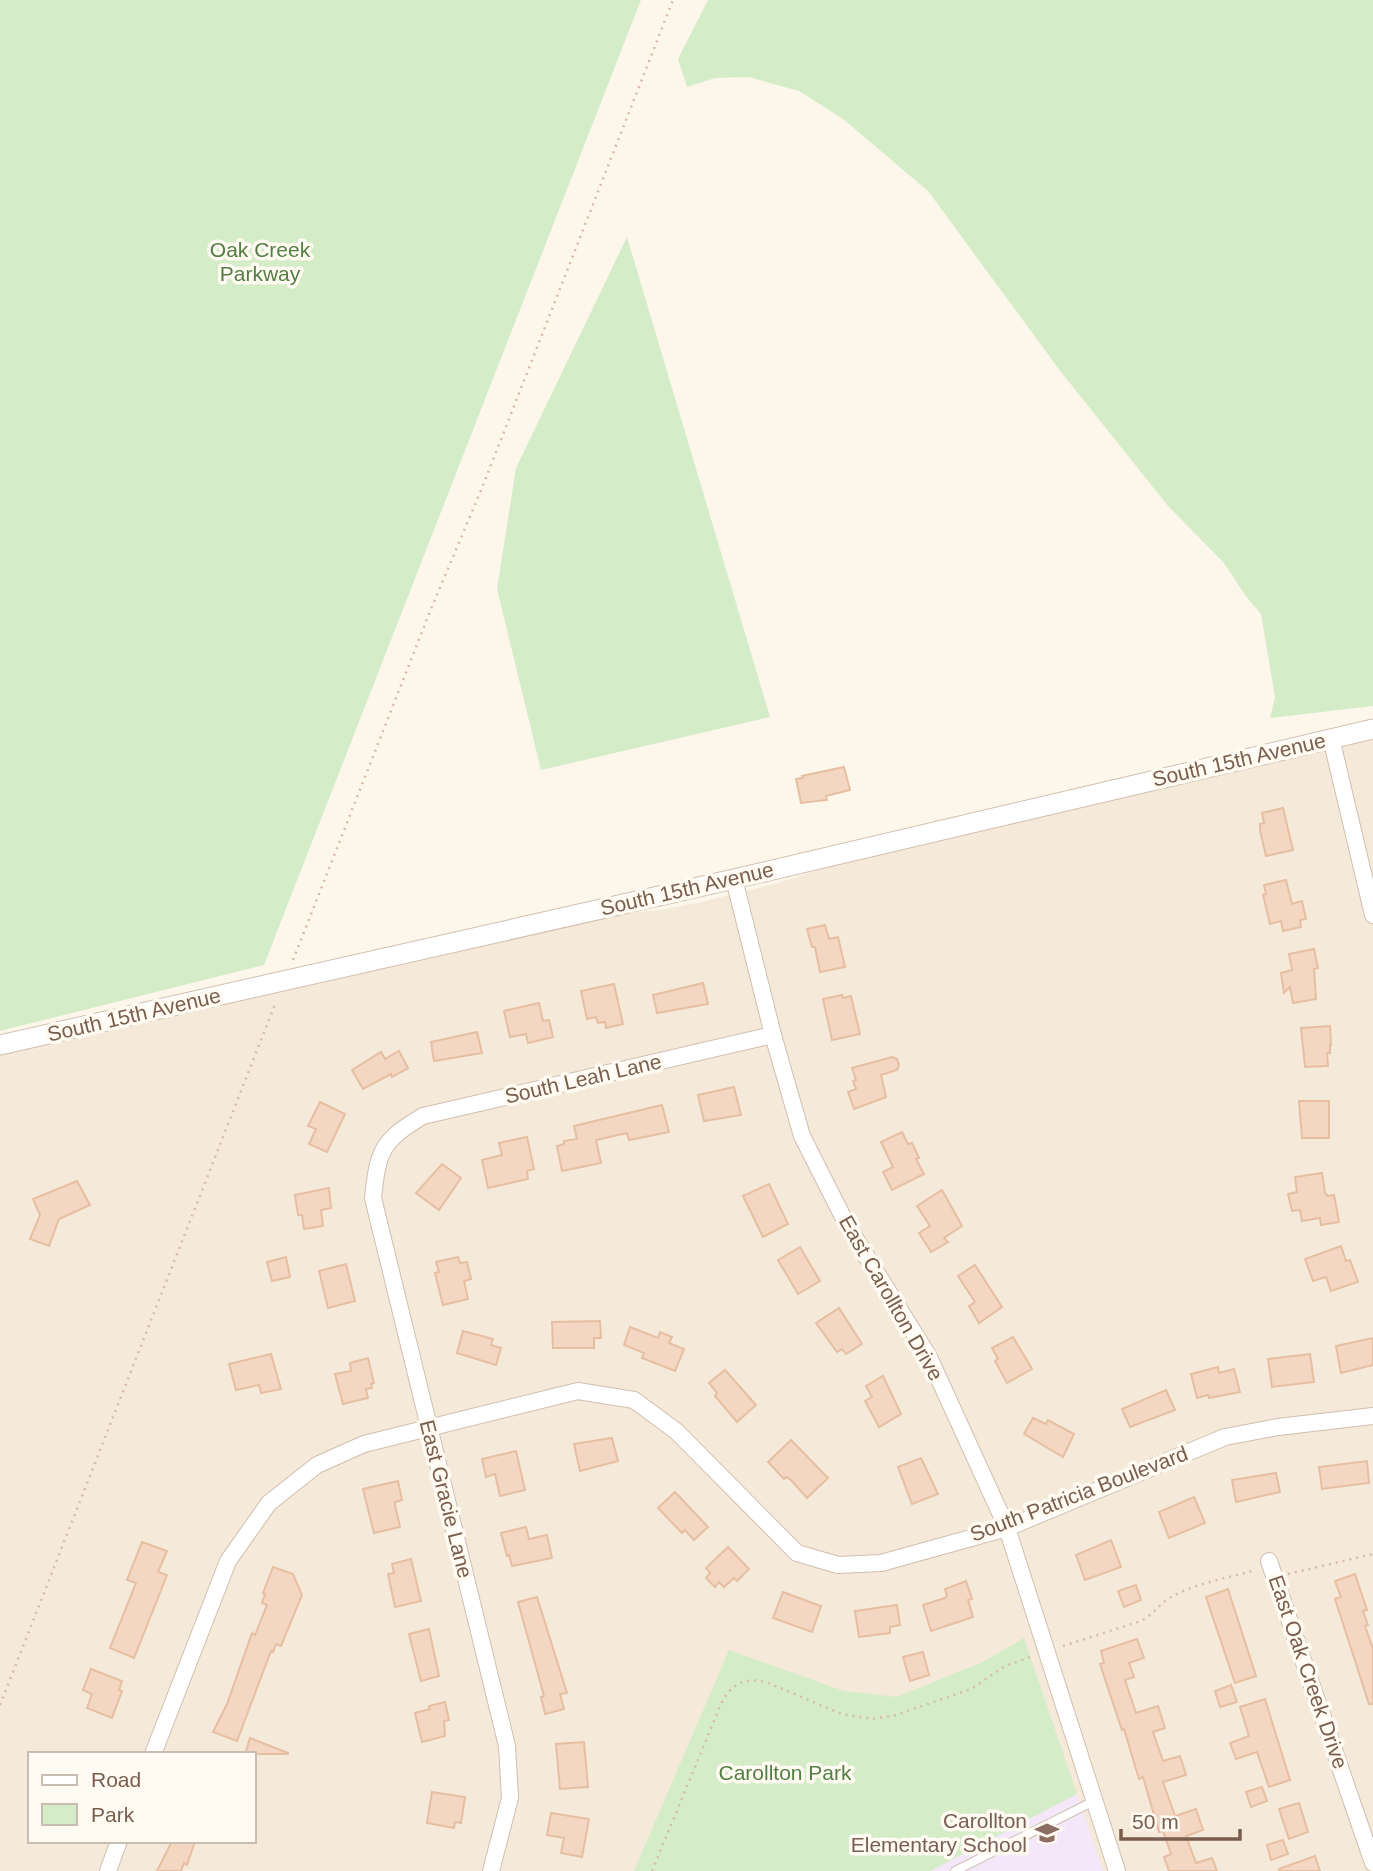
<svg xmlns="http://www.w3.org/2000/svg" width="1373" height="1871" viewBox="0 0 1373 1871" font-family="Arial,sans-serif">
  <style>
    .residential { fill: #f5e9d9; fill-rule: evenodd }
    .education { fill: #f4e7fa }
    .green { fill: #d5ecc8 }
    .building { fill: #f3d7c2; stroke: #e6bfa2; stroke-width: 2 }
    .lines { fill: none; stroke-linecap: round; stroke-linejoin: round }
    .service-casing { stroke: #d0bfaf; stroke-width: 10 }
    .minor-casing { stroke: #d0bfaf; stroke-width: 18 }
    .tertiary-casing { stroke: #d0bfaf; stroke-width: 21 }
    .path { stroke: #d8bba4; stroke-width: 2.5; stroke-dasharray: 2 5; stroke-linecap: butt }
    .service { stroke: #fff; stroke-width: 8 }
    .minor { stroke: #fff; stroke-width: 16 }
    .tertiary { stroke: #fff; stroke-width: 19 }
    .labels { text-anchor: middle; stroke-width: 7; stroke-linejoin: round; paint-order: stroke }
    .park-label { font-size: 21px; fill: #537f44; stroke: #fffaf2 }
    .street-label { font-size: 21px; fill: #795e4d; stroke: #fffaf2 }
    .education-label { font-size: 21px; fill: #785e54; stroke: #fffaf2; text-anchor: end }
  </style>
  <rect width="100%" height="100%" fill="#fdf7eb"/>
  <!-- residential -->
  <path class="residential" d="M1373,738V1871H0V1054L601,916L661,910L697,903L778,883L846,861ZM30,1754H254V1841H30Z"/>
  <!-- education -->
  <polygon class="education" points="1077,1794 1103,1871 930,1871"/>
  <!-- green -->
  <g class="green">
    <polygon points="0,0 641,0 264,965 0,1031"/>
    <polygon points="708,0 1373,0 1373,706 1270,718 1275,697 1261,614 1245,595 1224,563 1168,506 1061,372 928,191 843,119 799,91 749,77 715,78 687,87 678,59"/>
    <polygon points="627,237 770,717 541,770 497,589 516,468"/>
    <polygon points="1024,1638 1077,1794 930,1871 634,1871 729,1650 844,1691 897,1697 983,1662"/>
  </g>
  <!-- building -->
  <g class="building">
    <polygon points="844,767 850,790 826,796 827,800 801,803 796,779 803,778 802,776"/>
    <polygon points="1283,808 1293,850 1266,856 1260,831 1260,824 1264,823 1262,813"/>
    <polygon points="1286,880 1292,904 1302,901 1306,919 1300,920 1301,927 1283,931 1281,921 1270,924 1263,895 1266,894 1264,885"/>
    <polygon points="825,925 829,939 838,937 845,967 820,972 815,947 812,947 807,929"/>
    <polygon points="1314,949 1318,968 1314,969 1316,999 1293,1003 1290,987 1284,993 1281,973 1292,970 1289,954"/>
    <polygon points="703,983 708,1004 657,1013 653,995"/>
    <polygon points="614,984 623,1024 606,1028 605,1022 598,1023 596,1017 587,1019 581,991"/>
    <polygon points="842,995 843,998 851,996 860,1034 832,1040 823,999"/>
    <polygon points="539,1003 543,1021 549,1020 553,1037 528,1043 526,1034 510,1037 504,1011"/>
    <polygon points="1330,1026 1331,1045 1330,1045 1330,1053 1327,1053 1328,1066 1305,1067 1301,1028"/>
    <polygon points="477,1032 482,1053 434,1061 431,1042"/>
    <polygon points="399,1051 408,1068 392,1077 391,1074 363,1089 352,1070 381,1052 385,1059"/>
    <polygon points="892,1057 897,1059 899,1065 897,1070 881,1075 886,1097 854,1109 848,1092 856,1089 853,1081 856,1080 852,1068"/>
    <polygon points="734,1087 741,1115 704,1121 698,1095"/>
    <polygon points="1299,1101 1329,1101 1329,1138 1302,1138"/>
    <polygon points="320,1102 345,1114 327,1152 309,1144 316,1129 308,1126"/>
    <polygon points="662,1105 669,1132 629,1140 627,1133 596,1140 601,1163 562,1171 557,1146 564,1144 564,1141 577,1139 574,1126"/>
    <polygon points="902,1132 908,1144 912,1143 919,1158 916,1159 924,1174 892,1190 883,1172 893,1167 881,1142"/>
    <polygon points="527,1137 534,1169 527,1171 528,1179 488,1188 482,1160 502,1155 499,1143"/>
    <polygon points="442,1164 461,1178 439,1210 416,1193"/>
    <polygon points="1322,1173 1325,1193 1328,1196 1334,1195 1339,1222 1321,1225 1320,1218 1302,1221 1300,1210 1292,1211 1288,1194 1297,1192 1295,1177"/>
    <polygon points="77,1181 90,1205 59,1219 49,1246 30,1239 40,1215 33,1199"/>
    <polygon points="769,1184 788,1224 763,1237 743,1196"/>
    <polygon points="329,1188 331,1208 321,1210 323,1226 304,1229 302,1215 298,1215 295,1195"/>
    <polygon points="942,1190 962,1226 944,1238 948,1242 931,1252 919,1233 930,1226 917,1206"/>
    <polygon points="1341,1246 1346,1261 1350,1260 1358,1282 1331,1291 1326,1277 1313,1281 1305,1259"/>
    <polygon points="800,1247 820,1281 798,1294 778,1260"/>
    <polygon points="286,1257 290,1277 272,1281 267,1262"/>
    <polygon points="458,1257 460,1263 467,1262 471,1279 464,1281 468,1299 443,1305 435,1273 439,1272 436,1262"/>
    <polygon points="346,1264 355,1301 328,1308 319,1271"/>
    <polygon points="975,1265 1002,1307 979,1323 969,1306 975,1302 958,1276"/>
    <polygon points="839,1308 862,1344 846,1354 842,1349 837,1352 816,1323"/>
    <polygon points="600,1321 601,1338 594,1338 594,1348 553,1348 552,1322"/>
    <polygon points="630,1327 658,1338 660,1332 672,1337 669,1343 684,1349 675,1371 642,1358 644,1353 624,1345"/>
    <polygon points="463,1331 493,1339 491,1345 501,1348 496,1365 457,1353"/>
    <polygon points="1013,1337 1032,1369 1007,1383 995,1361 998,1359 992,1348"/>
    <polygon points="1373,1338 1373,1365 1341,1373 1336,1346"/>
    <polygon points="271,1354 281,1389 261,1393 259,1385 236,1390 229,1364"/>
    <polygon points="1310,1354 1314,1382 1272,1387 1268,1359"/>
    <polygon points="368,1358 374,1383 371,1384 372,1388 366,1389 368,1398 343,1404 335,1374 351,1371 350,1363"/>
    <polygon points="1218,1367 1219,1373 1234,1369 1240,1392 1209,1398 1208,1395 1197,1398 1191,1374"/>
    <polygon points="725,1370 756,1405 737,1422 715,1396 717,1393 709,1383"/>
    <polygon points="883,1376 901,1414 879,1427 865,1401 872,1397 866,1386"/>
    <polygon points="1166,1390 1175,1410 1130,1427 1122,1409"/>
    <polygon points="1033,1418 1046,1424 1048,1420 1074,1434 1063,1457 1024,1434"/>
    <polygon points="612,1438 618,1461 580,1471 574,1444"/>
    <polygon points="791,1440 828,1478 807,1498 790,1479 786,1477 784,1479 768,1462"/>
    <polygon points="516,1451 525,1490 500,1496 495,1474 486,1477 482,1459"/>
    <polygon points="921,1458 938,1494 912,1504 898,1467"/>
    <polygon points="1367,1461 1369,1483 1322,1489 1319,1467"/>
    <polygon points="1276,1473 1280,1492 1236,1502 1232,1480"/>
    <polygon points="398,1481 402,1500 395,1502 395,1505 400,1527 374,1533 363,1489"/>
    <polygon points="675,1492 708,1527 694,1540 685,1530 682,1533 658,1508"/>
    <polygon points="1194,1497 1205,1523 1169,1538 1159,1512"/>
    <polygon points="526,1527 529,1539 547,1535 552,1558 512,1566 509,1555 507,1556 501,1533"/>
    <polygon points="1111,1540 1121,1567 1085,1580 1076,1555"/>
    <polygon points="142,1542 167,1551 158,1572 167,1575 134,1658 110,1648 136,1583 127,1580"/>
    <polygon points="728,1547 749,1569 737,1581 734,1578 724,1587 719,1582 715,1587 706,1578 710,1573 706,1568"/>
    <polygon points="411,1559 421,1601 395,1607 388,1574 394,1573 392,1564"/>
    <polygon points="273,1567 293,1574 302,1595 281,1646 276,1644 273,1652 271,1651 237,1741 213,1732 227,1704 252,1633 255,1635 267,1605 262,1603 265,1594 263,1593"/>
    <polygon points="1355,1574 1367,1610 1363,1611 1368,1625 1365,1626 1373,1649 1373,1704 1369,1704 1335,1599 1341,1597 1335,1581"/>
    <polygon points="966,1581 972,1599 968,1600 973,1617 931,1631 923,1605 945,1598 947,1596 945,1589"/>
    <polygon points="1136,1585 1141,1600 1124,1607 1118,1591"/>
    <polygon points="1228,1589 1256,1676 1235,1683 1206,1597"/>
    <polygon points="783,1592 821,1606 812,1632 773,1618"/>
    <polygon points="537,1597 567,1693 560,1694 564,1709 545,1714 541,1697 544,1696 518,1602"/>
    <polygon points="897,1605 900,1625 890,1627 890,1633 859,1637 855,1611"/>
    <polygon points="429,1629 439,1676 421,1681 409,1634"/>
    <polygon points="1137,1639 1144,1658 1129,1663 1134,1677 1125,1680 1136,1713 1158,1706 1165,1728 1153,1732 1163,1761 1180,1756 1186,1775 1163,1782 1175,1816 1196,1809 1203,1830 1186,1836 1196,1863 1212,1858 1217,1871 1169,1871 1164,1857 1171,1854 1163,1831 1159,1832 1143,1777 1139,1779 1124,1729 1122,1730 1100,1664 1104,1663 1101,1651"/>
    <polygon points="923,1652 929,1675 910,1681 903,1657"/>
    <polygon points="91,1669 122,1681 119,1690 122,1691 112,1718 87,1708 92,1694 83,1690"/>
    <polygon points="1231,1685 1237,1702 1220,1707 1215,1691"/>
    <polygon points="1265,1699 1290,1780 1269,1787 1257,1752 1236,1759 1230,1743 1249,1736 1240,1707"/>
    <polygon points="445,1702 449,1720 444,1721 445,1736 422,1742 415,1713 430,1709 429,1706"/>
    <polygon points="250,1738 288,1753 288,1754 245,1754"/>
    <polygon points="584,1742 588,1787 560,1789 556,1744"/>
    <polygon points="1262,1787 1267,1801 1251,1807 1246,1792"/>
    <polygon points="432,1792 465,1797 461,1823 455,1822 454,1828 427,1823"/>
    <polygon points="1299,1803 1308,1832 1289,1839 1279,1809"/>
    <polygon points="551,1813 589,1819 582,1857 561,1853 564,1838 547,1835"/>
    <polygon points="1283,1840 1288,1854 1271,1860 1267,1845"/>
    <polygon points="172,1841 195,1841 187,1865 184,1863 181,1871 157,1871"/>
    <polygon points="1315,1856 1320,1871 1279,1871 1279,1869"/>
  </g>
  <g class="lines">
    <!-- service casing -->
    <g class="service-casing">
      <polyline id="service" points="955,1871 1094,1801"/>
    </g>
    <!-- minor casing -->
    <g class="minor-casing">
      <g id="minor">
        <polyline points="1331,738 1373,915"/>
        <polyline points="734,879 773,1035 802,1136 847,1225 929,1357 1007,1528 1117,1871"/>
        <polyline points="1269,1561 1373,1863"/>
        <polyline points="153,1754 228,1561 269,1503 317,1465 364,1444 578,1391 634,1400 676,1431 797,1553 838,1565 881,1563 1007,1528 1225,1437 1278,1427 1373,1416"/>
        <polyline points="108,1871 119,1841"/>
        <path d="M491,1871L510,1798L507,1746L373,1198C378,1151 381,1141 423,1116L773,1035"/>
      </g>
    </g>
    <!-- tertiary casing -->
    <g class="tertiary-casing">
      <polyline id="tertiary" points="0,1045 734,879 1373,729"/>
    </g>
    <!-- path -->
    <g class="path">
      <polyline points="293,960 431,609 482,488 673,0"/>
      <polyline points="1288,1574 1373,1554"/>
      <path d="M1063,1646L1141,1621C1153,1615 1159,1604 1171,1597C1196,1583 1228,1578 1256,1570"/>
      <polyline points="0,1705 276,1002"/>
      <path d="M652,1871L721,1704C731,1684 744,1677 766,1682L842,1714L872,1719L893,1716L971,1689L1005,1666L1033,1656"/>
    </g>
    <!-- service -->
    <use href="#service" class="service"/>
    <!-- minor -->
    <use href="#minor" class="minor"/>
    <!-- tertiary -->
    <use href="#tertiary" class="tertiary"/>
  </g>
  <!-- icons -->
  <defs>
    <g id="school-bare" transform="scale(1.89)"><path d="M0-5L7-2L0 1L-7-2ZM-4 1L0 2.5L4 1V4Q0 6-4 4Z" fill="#8d6e63" stroke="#fffaf2" stroke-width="2.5" paint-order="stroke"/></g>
  </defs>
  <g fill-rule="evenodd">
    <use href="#school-bare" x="1047" y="1833"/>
  </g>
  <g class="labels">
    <!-- park labels -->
    <g class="park-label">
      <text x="260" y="257">Oak Creek<tspan x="260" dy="24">Parkway</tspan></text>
      <text x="785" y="1780">Carollton Park</text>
    </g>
    <!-- street labels -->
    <g class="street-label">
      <text transform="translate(1239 760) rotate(-13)" y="7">South 15th Avenue</text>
      <text transform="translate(687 889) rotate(-13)" y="7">South 15th Avenue</text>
      <text transform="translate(134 1015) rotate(-13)" y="7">South 15th Avenue</text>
      <text transform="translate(583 1079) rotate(-13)" y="7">South Leah Lane</text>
      <text transform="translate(891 1298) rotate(60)" y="7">East Carollton Drive</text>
      <text transform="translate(1079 1494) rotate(-21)" y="7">South Patricia Boulevard</text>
      <text transform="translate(446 1499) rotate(76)" y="7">East Gracie Lane</text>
      <text transform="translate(1308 1672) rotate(71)" y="7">East Oak Creek Drive</text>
    </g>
    <!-- education labels -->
    <g class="education-label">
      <text x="1027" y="1828">Carollton<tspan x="1027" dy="24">Elementary School</tspan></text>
    </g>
  </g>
  <!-- legend -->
  <rect x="28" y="1752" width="228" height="91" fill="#fffaf2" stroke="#c9bcb0" stroke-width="2"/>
  <rect x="42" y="1775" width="35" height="10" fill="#ffffff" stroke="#c9bcb0" stroke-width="2"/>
  <text x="91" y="1787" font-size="21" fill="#795e4d">Road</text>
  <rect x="42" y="1804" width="35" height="21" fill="#d5ecc8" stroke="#c9bcb0" stroke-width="2"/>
  <text x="91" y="1822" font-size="21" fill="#795e4d">Park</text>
  <!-- scale -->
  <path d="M1121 1829v10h119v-10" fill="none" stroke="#795e4d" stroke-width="3.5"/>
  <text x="1132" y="1829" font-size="21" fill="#795e4d" stroke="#fffaf2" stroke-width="5" paint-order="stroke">50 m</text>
</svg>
